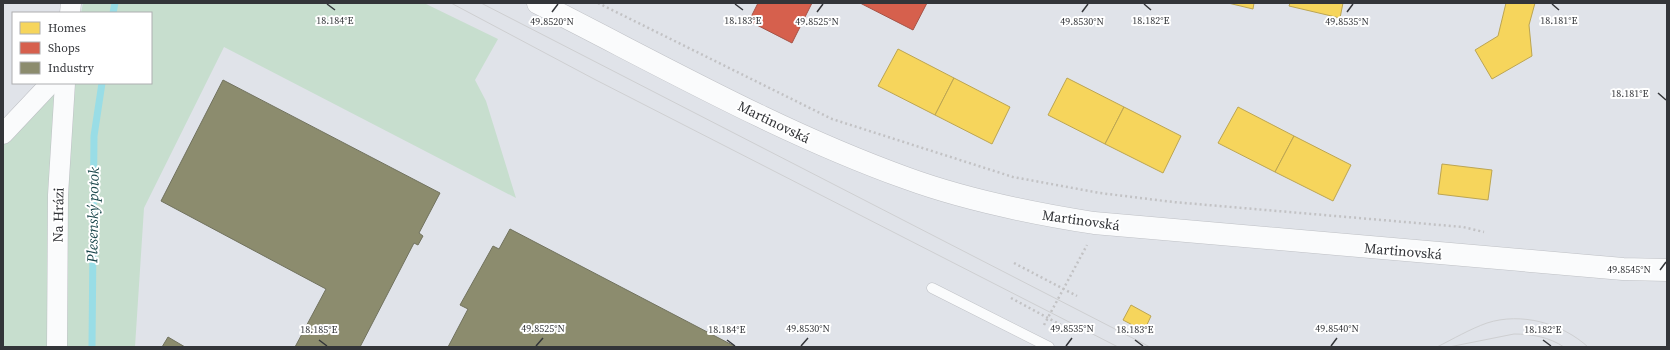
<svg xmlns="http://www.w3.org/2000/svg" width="1670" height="350" viewBox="0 0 1670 350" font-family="'Source Serif 4',serif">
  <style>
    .green { fill: #c7dece }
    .homes { fill: #f6d55c; stroke: #bca552 }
    .shops { fill: #d6604d; stroke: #a55347 }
    .industry { fill: #8c8c6e; stroke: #71725e }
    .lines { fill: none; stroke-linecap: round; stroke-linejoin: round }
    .stream { stroke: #99dde6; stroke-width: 7 }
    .service-casing { stroke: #bec0c5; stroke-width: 11 }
    .minor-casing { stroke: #bec0c5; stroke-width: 21 }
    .tertiary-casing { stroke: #bec0c5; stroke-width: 23 }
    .path { stroke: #c2c2c4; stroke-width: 2.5; stroke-dasharray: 2 3; stroke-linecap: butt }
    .service { stroke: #fafbfc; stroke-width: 10 }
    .minor { stroke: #fafbfc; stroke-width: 20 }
    .tertiary { stroke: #fafbfc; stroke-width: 22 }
    .tram { stroke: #cecfd1; stroke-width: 1 }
    .ticks { fill: none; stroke: #333539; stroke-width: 1.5 }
    .labels { text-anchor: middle; stroke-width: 4; stroke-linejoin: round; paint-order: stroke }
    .street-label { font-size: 14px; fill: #333539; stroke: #fff }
    .water-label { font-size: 15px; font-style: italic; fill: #1b474c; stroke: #fff }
    .ticks-label { font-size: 10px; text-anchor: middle; fill: #333539; stroke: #fff; stroke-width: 4; stroke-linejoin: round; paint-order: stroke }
  </style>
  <rect width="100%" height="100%" fill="#e0e3e9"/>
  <!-- green -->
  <polygon class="green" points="83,3 424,3 498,39 475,80 486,101 516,198 224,47 144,208 135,347 3,347 3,130 65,83 151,83 151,13 81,13"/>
  <!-- homes -->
  <g class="homes">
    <polygon points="1228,3 1254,3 1253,9"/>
    <polygon points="1290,3 1343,3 1340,18 1289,6"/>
    <polygon points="1506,3 1535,3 1529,25 1532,56 1492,79 1475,50 1498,36"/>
    <polygon points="898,49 954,78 935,115 878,86"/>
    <polygon points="954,78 1010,107 992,144 935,115"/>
    <polygon points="1067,78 1124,107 1105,144 1048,115"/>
    <polygon points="1124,107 1181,136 1163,173 1105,144"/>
    <polygon points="1238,107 1294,136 1275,172 1218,143"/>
    <polygon points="1294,136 1351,165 1333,201 1275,172"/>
    <polygon points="1442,164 1492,170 1488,200 1438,194"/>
    <polygon points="1131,305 1151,316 1144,331 1123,320"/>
  </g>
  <!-- shops -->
  <g class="shops">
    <polygon points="758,3 812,3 792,43 749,21"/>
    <polygon points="860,3 927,3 913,30"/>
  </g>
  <!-- industry -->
  <g class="industry">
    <polygon points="223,80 440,193 419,233 423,236 418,245 414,243 360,347 295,347 326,289 161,201"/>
    <polygon points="510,229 736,347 448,347 468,309 460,305 493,246 499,249"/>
    <polygon points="168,337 185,347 162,347"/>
  </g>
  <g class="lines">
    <!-- stream -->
    <g class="stream">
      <polyline points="113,13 115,3"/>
      <polyline points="92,347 94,136 102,83"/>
    </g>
    <!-- service casing -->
    <g class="service-casing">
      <polyline id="service" points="932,288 1049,347"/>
    </g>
    <!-- minor casing -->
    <g class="minor-casing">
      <g id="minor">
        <polyline points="70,13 71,3"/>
        <polyline points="3,134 51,83"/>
        <polyline points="57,347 58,195 65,83"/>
      </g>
    </g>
    <!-- tertiary casing -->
    <g class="tertiary-casing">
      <path id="tertiary" d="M538,3C659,64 778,132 906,178C966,200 1030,213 1094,223L1623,269L1667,270"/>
    </g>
    <!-- path -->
    <g class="path">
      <polyline points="598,3 832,119 1013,177 1100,193 1173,202 1463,227 1484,232"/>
      <polyline points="1014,263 1077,296"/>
      <polyline points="1011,298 1061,325"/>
      <polyline points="1044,325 1087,245"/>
    </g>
    <!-- service -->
    <use href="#service" class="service"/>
    <!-- minor -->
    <use href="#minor" class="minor"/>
    <!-- tertiary -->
    <use href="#tertiary" class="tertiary"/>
    <!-- tram -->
    <g class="tram">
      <polyline points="451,3 594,79 1118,347"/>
      <polyline points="481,3 1150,347"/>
      <path d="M1437,347C1453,339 1470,329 1487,323C1521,312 1562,323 1588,347"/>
      <path d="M1449,347L1514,334C1532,334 1549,337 1564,347"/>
    </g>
  </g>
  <!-- ticks -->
  <path class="ticks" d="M327,4L335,10M735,4L743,10M1144,4L1151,10M1552,4L1559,10M552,12L558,4M817,12L823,4M1082,12L1088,4M1347,12L1353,4M1658,93L1666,100M1660,270L1666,262M319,340L327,346M727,340L735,346M1135,340L1143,346M1543,340L1551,346M536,346L543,338M801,346L808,338M1066,346L1072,338M1331,346L1337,338"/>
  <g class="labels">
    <!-- street labels -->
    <g class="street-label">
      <text transform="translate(774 122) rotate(26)" y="5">Martinovská</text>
      <text transform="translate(58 215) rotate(-89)" y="5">Na Hrázi</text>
      <text transform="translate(1081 220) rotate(8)" y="5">Martinovská</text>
      <text transform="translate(1403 251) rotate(5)" y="5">Martinovská</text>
    </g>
    <!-- water labels -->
    <g class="water-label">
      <text transform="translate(93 215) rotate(-89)" y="5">Plesenský potok</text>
    </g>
  </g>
  <g class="ticks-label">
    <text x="1559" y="24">18.181°E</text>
    <text x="335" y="24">18.184°E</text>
    <text x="743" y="24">18.183°E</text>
    <text x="1151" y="24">18.182°E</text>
    <text x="552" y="25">49.8520°N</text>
    <text x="817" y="25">49.8525°N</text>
    <text x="1082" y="25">49.8530°N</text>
    <text x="1347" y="25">49.8535°N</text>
    <text x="1630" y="97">18.181°E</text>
    <text x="1629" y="273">49.8545°N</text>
    <text x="543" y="332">49.8525°N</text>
    <text x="808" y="332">49.8530°N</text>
    <text x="1072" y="332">49.8535°N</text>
    <text x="1337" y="332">49.8540°N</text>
    <text x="319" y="333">18.185°E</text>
    <text x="727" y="333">18.184°E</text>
    <text x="1135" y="333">18.183°E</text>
    <text x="1543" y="333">18.182°E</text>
  </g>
  <!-- border -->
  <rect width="1670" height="350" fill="none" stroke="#333539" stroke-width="8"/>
  <!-- legend -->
  <rect x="12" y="12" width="140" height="72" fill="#ffffff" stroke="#adaeb0"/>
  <rect x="20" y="22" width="20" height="12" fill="#f6d55c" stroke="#adaeb0"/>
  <text x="48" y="32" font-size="12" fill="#333539">Homes</text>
  <rect x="20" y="42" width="20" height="12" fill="#d6604d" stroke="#adaeb0"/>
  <text x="48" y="52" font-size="12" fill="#333539">Shops</text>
  <rect x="20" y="62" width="20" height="12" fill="#8c8c6e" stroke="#adaeb0"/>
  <text x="48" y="72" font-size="12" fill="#333539">Industry</text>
</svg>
